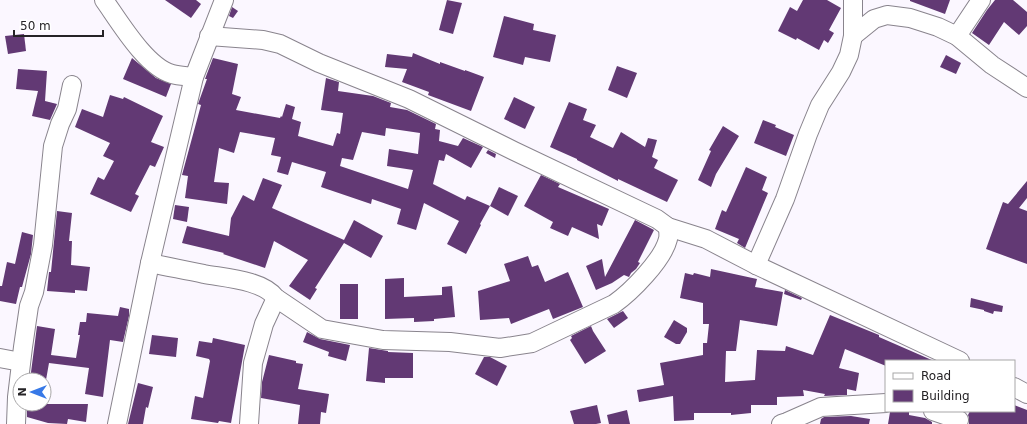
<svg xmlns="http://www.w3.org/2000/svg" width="1027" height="424" viewBox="0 0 1027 424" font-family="'DejaVu Sans',sans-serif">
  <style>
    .building { fill: #623974; fill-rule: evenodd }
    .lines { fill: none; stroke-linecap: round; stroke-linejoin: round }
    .minor-casing { stroke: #89848d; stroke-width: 20 }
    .minor { stroke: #fff; stroke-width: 18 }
  </style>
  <rect width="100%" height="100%" fill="#fbf7ff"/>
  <!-- building -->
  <g class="building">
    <polygon points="165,0 196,0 201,4 191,18"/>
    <polygon points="447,0 462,3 453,34 439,30"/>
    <polygon points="803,0 827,0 841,8 829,30 834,33 828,43 824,40 819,50 797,38 796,40 778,31 790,7 797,11"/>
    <polygon points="910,0 950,0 945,14 910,1"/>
    <polygon points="995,0 1013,0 1027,12 1027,26 1019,35 1004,22 989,45 972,33 987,10"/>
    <polygon points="232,7 238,11 233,18 229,16"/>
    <polygon points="504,16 534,24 533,30 556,35 550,62 525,57 523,65 493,57"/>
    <polygon points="24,34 26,51 8,54 5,36"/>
    <polygon points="413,53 440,64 440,62 465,71 465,70 484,77 471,111 428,95 429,92 402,82 407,69 385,67 387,54 412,57"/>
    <polygon points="946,55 961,63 956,74 940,67"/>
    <polygon points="132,58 156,78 171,84 166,97 123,79"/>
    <path d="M213,58L238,64L232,94L241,97L236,110L280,118L281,116L282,117L286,104L295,107L292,119L301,122L298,136L333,146L337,133L340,134L343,113L321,110L326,78L339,82L338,91L373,96L391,103L390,107L407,110L436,124L435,129L440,130L439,141L458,146L463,138L483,147L471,168L446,154L444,161L439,160L433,184L465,200L467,196L490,206L480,224L481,225L466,254L447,244L459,221L424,203L416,230L397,224L401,209L372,199L371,204L321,187L326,172L292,162L288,175L277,172L281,157L271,155L275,138L240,132L234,153L219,148L214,182L229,183L227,204L185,198L188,176L182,175L201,105L198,104L207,79H205ZM386,128L420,133L418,154L389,149L387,166L413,170L408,189L340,166L342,158L353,160L362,132L385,136Z"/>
    <polygon points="617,66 637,73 627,98 608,90"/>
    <polygon points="18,69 47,71 45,101 57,104 50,120 32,116 38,91 16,89"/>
    <polygon points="110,95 123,99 124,97 163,116 151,142 164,147 155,167 150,165 135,194 139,196 131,212 90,194 98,177 104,180 114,161 103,156 110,143 75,127 82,109 103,117"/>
    <polygon points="514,97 535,107 525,129 504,119"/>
    <polygon points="569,102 587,109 583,120 596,125 590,137 613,148 621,132 645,147 648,138 657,140 652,157 658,160 654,168 678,180 667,202 618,179 618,181 577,160 577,159 550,147"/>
    <polygon points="763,120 776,125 775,127 794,135 786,156 754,143"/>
    <polygon points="723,126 739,136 716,174 711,187 698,180 711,151 709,150"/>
    <polygon points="488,150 496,154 495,158 486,153"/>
    <polygon points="746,167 767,177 762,190 768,193 745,248 737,243 739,239 715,229 722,210 726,212"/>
    <polygon points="541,175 560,184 558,187 609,209 602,226 597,224 599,239 572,227 568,236 550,228 553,222 524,206"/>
    <polygon points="263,178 282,185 272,208 344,240 354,220 383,236 371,258 344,243 315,288 317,289 310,300 289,286 308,260 274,241 265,268 223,254 224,253 182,243 187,226 229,236 231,218 243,195 254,201"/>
    <polygon points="1027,181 1027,198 1019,208 1027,211 1027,264 986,249 1003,202 1008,204"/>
    <polygon points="499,187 518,196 508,216 490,206"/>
    <polygon points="175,205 189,207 187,222 173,219"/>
    <polygon points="57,211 72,213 69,241 72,241 71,265 90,267 87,291 75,290 75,293 47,291 49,272 51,272"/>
    <polygon points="635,220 654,230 638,262 640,263 636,269 631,273 629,277 624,275 612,283 596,290 586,266 602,259 605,277"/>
    <polygon points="22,232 33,235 31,254 22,287 20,287 16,304 0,301 0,286 2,286 7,262 15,264"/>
    <polygon points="528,256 532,267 538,265 545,282 568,272 583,307 553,319 549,309 511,324 509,318 480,320 478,291 510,281 504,264"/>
    <polygon points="711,269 757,279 755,287 783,292 777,326 740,320 736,351 726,351 725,382 755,380 757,350 785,351 786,346 813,355 830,315 879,335 879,337 934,361 886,361 886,366 845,349 839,368 859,373 856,391 847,389 847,395 824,396 825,394 803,390 804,396 777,397 777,405 751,405 751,413 731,415 731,413 694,413 694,420 674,421 673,396 639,402 637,390 664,385 660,363 703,355 703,343 707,343 709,324 703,324 703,303 680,298 685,273 693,275 694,273 710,277"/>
    <polygon points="404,278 404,297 442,295 442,287 452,286 455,317 434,319 434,321 414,322 414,318 385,319 385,279"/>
    <rect x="340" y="284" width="18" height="35"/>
    <polygon points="785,290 802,298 801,300 784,294"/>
    <polygon points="971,298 1003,306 1002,312 994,311 993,314 984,311 984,310 970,307"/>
    <polygon points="120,307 129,309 129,316 123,342 110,340 103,397 85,394 89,368 49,363 46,380 30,380 37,326 55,329 51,355 76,358 80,335 78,335 80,322 86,322 87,313 118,316"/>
    <polygon points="623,311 628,318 614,328 607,319"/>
    <polygon points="674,320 687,328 687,332 680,344 676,344 664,337"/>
    <polygon points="591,326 593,331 606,351 585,364 570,340 572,338 571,336"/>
    <polygon points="307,332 320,339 350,345 346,361 328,356 329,352 303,342"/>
    <polygon points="152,335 178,338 176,357 149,354"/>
    <polygon points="213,338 245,345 231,423 219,421 218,423 191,419 195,396 203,398 210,361 209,359 196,356 199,341 212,343"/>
    <polygon points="369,348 388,351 388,352 413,353 413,378 385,378 385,383 366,381"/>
    <polygon points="269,355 296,361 296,363 303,364 298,389 329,394 326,413 321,412 320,424 298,424 300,405 261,398 262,382"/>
    <polygon points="484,357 490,357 507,366 497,386 475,374"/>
    <polygon points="138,383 153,387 148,408 146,407 143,424 128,424"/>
    <polygon points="27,404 88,404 86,422 68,419 67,424 48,423 27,417"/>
    <polygon points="597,405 601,423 596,424 574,424 570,411"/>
    <polygon points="1014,405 1027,410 1027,424 969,424 969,418 968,415 970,411 1014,411"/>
    <polygon points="627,410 630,424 609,424 607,415"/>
    <polygon points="893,411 909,412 909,415 925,418 932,422 932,424 888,424 890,412"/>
    <polygon points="851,416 870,419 869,424 820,424 821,419 824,417"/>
  </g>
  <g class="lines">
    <!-- minor casing -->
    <g class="minor-casing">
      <g id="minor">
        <path d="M104,0C119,21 146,67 172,74C179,76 187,76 194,77"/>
        <polyline points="209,36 263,40 280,44 319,63 409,99 514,151 657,219 668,227 706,239 756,265 960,361"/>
        <polyline points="853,36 874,19 887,15 910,18 938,27 957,36 992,65 1027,88"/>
        <polyline points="957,36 981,0"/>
        <path d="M150,263C168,267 186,270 204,274C225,278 263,280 276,298L322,329L383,340L450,342L500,348L532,343L614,304C631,292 663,260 668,239C669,235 668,231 668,227"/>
        <polyline points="756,265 785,199 808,134 820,105 841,72 849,55 853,36 853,0"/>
        <polyline points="0,358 21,362"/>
        <polyline points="1014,387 1027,394"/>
        <polyline points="933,411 959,420"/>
        <polyline points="16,424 17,397 23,347 29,306 34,292 43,245 53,146 60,124 67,109 72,85"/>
        <polyline points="117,424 150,263 194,77 224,0"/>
        <polyline points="249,424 253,363 264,324 276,298"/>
        <polyline points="781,424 787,422 821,407 886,403"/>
      </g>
    </g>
    <!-- minor -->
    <use href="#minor" class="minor"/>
  </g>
  <!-- legend -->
  <rect x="885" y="360" width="130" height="52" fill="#ffffff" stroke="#a8a7a8"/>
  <rect x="893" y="373" width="20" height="6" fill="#ffffff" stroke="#a8a7a8"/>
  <text x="921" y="380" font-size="12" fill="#252326">Road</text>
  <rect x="893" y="390" width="20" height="12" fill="#623974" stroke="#a8a7a8"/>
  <text x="921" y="400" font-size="12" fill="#252326">Building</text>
  <!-- north arrow -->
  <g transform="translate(32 392) rotate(270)"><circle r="19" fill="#ffffff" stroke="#a8a7a8"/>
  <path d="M0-3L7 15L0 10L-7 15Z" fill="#3779e7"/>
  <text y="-6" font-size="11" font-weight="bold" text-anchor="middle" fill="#252326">N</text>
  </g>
  <!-- scale -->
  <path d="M14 30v6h89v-6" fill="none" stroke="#252326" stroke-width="2"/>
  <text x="20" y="30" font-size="12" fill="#252326" stroke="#ffffff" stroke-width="3" paint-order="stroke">50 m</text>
</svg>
